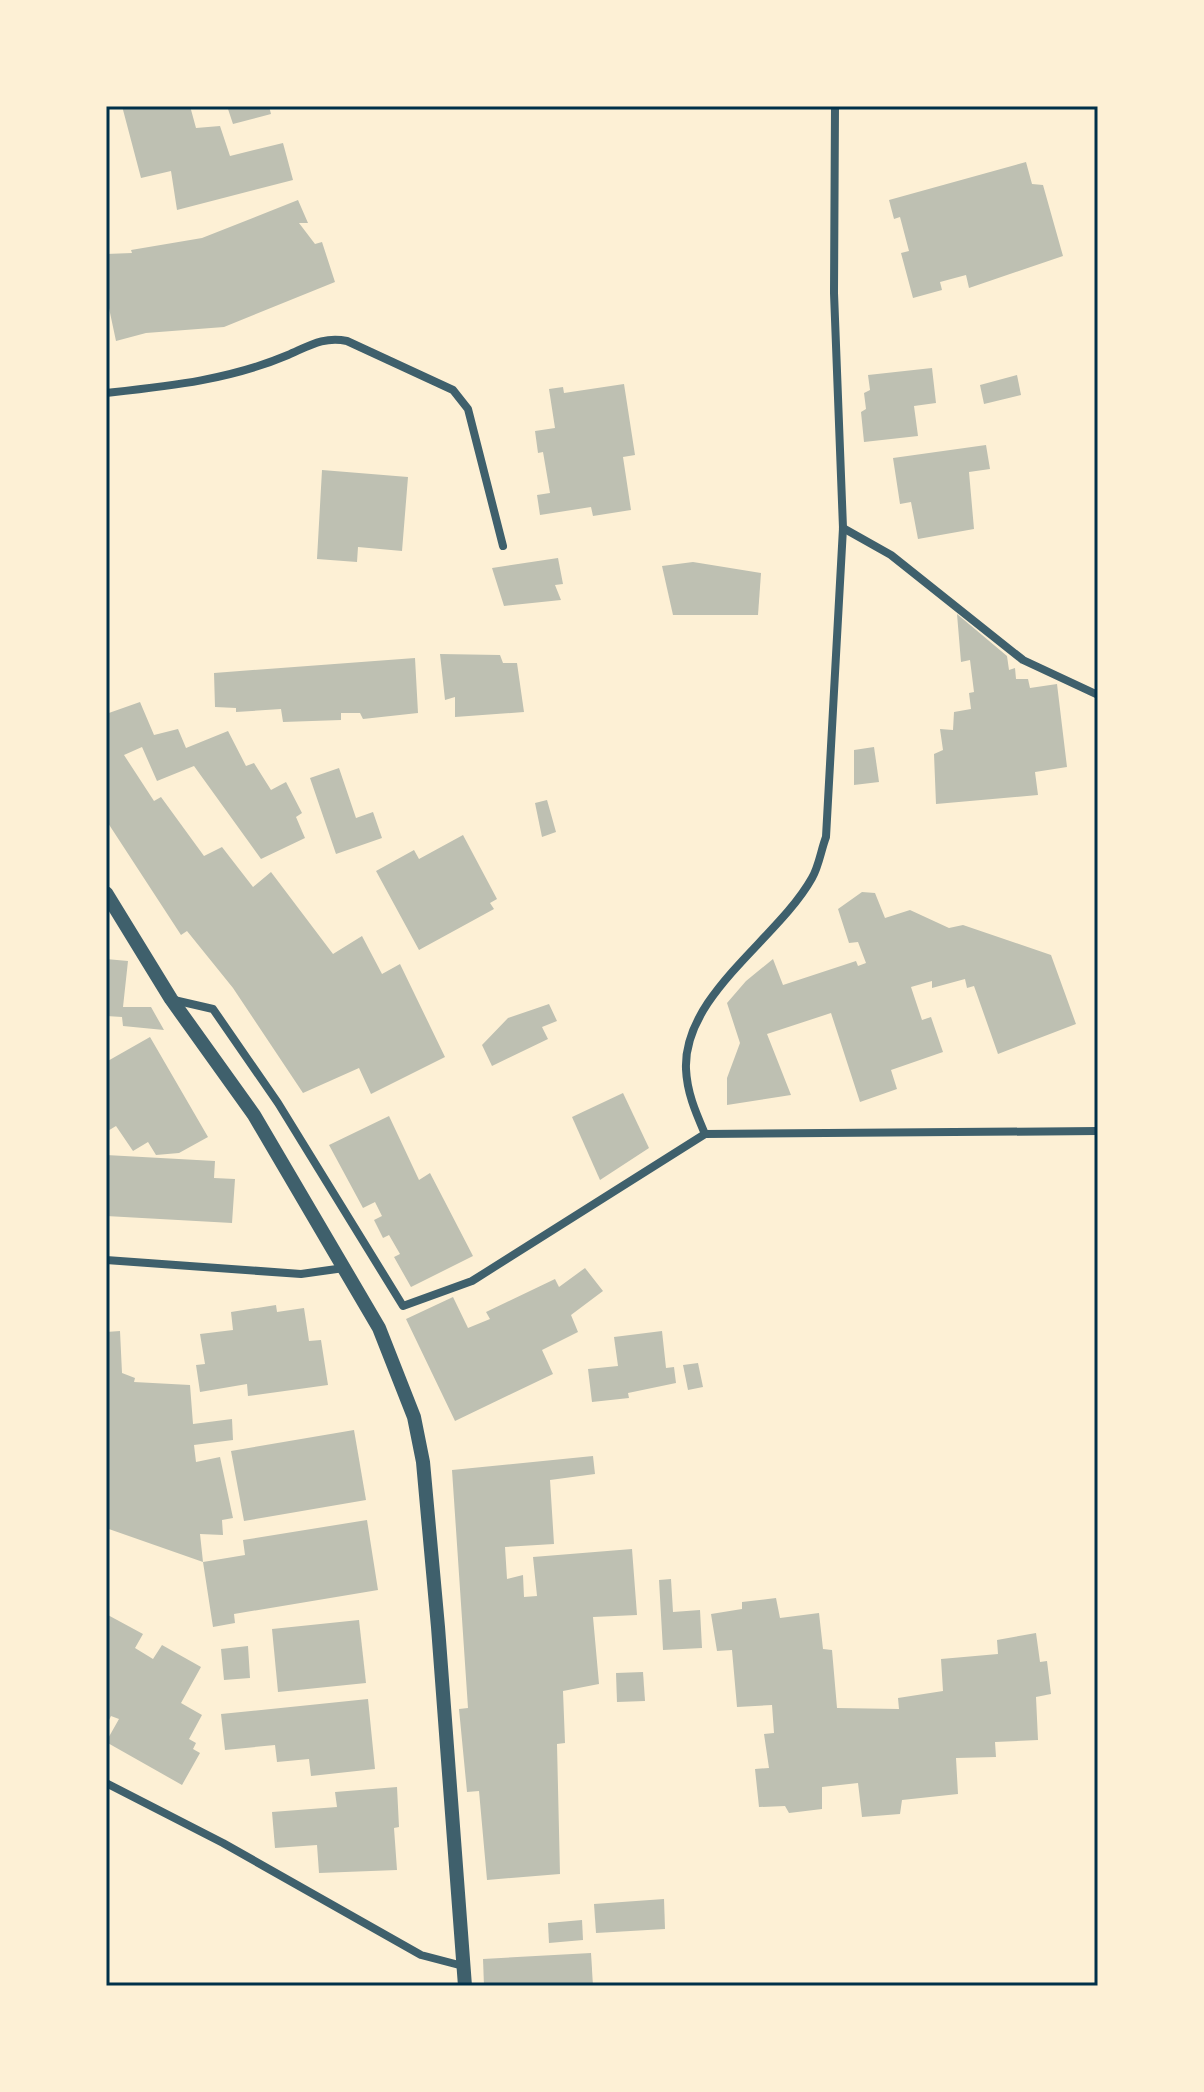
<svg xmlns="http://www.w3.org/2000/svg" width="1204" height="2092" viewBox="0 0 1204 2092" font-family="'Work Sans',sans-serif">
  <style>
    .building { fill: #bec0b2 }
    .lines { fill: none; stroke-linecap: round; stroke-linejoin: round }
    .minor { stroke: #3f606c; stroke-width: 8 }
    .tertiary { stroke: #3f606c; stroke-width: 14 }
    .neatline { fill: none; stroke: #003049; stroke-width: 3 }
  </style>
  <rect width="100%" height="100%" fill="#fdf0d5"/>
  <!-- building -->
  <g class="building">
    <polygon points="122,106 190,106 196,128 220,126 230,156 283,143 293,180 177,210 171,171 141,178"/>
    <polygon points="227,106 269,106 271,114 233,124"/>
    <polygon points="1026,162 1032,184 1043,185 1063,256 969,288 966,275 940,282 942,290 913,298 901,253 909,251 900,217 894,219 889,200"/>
    <polygon points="298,200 308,223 299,223 315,244 322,242 335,282 224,327 146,333 116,341 106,294 106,254 132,253 131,250 202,238"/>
    <polygon points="932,368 936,403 914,406 918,436 864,442 861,412 866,409 864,393 870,390 868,375"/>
    <polygon points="1017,375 1021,395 984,404 980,385"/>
    <polygon points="624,384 635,455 623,457 631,510 593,516 591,507 540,515 537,495 550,493 543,452 538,453 535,431 555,428 549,389 563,387 564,393"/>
    <polygon points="986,445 990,469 969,472 974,529 918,539 911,502 900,504 893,458"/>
    <polygon points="322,470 408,477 402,551 358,547 357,562 317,559"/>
    <polygon points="558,558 563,584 555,585 561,600 504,606 492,568"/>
    <polygon points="693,562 761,573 758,615 673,615 662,566"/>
    <polygon points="957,614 1007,656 1009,670 1015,668 1016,679 1028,679 1030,688 1057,684 1067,767 1035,772 1038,795 936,804 934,754 943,750 940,729 953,730 954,712 971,709 969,693 974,692 970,660 961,662"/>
    <polygon points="440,654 500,655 503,663 517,663 524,712 455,717 455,697 445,700"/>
    <polygon points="415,658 418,713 363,719 360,713 341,713 341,720 283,722 281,709 236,712 236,708 215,707 214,673"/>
    <polygon points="140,702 154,735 178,729 186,748 228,731 246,766 254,763 271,790 286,782 302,813 296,817 305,838 261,859 194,766 157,781 142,747 124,755 154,801 161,797 204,856 222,847 253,887 271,872 333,954 362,936 382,974 400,964 445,1057 371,1094 359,1068 303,1093 233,988 187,931 181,935 106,820 106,714"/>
    <polygon points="874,747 879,782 854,785 854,750"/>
    <polygon points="339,768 356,818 373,812 382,838 336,854 310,778"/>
    <polygon points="547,800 556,832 542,837 535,803"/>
    <polygon points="463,835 497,899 490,903 494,909 419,950 376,871 414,850 419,859"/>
    <polygon points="862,892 875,893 885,918 910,910 949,928 963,925 1051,955 1076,1024 998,1054 974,986 967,988 965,979 932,988 932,981 911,987 922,1020 931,1017 943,1052 891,1070 897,1089 860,1102 831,1013 767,1034 791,1095 727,1105 727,1078 740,1043 727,1003 746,981 773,959 783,985 856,961 858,966 866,963 858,942 849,943 838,909"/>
    <polygon points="106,959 128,961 123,1007 151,1007 164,1030 123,1026 122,1017 106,1016"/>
    <polygon points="549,1004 557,1021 542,1027 548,1039 492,1066 482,1045 508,1018"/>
    <polygon points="150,1037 208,1137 179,1153 156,1155 148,1142 133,1151 116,1126 106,1132 106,1062"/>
    <polygon points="623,1093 649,1148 600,1180 572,1117"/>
    <polygon points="389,1116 419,1180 430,1173 473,1256 411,1287 394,1257 400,1254 389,1235 383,1238 374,1220 382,1216 375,1202 363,1208 329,1145"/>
    <polygon points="106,1155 215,1161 214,1178 235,1179 232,1223 106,1216"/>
    <polygon points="585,1268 603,1291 571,1315 578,1332 542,1350 553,1374 455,1421 406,1319 453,1297 468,1328 490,1319 486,1312 555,1279 559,1287"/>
    <polygon points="276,1305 277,1312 304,1308 309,1341 321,1340 328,1385 248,1396 247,1384 200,1392 196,1365 205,1364 200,1334 233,1330 231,1312"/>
    <polygon points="120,1331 122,1373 135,1378 134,1382 190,1385 193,1424 232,1419 233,1440 194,1445 196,1462 220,1457 233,1518 222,1520 223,1535 200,1534 203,1562 106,1528 106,1332"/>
    <polygon points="662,1331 666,1368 674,1367 676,1383 628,1393 629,1398 592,1402 588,1369 618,1366 614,1337"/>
    <polygon points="698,1363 703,1387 688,1390 683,1365"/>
    <polygon points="354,1430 366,1500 244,1521 231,1451"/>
    <polygon points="593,1456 595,1474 550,1480 554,1544 505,1547 507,1579 523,1575 524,1597 537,1596 533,1557 632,1549 637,1615 593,1617 599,1684 563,1691 565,1743 557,1744 560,1874 487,1880 479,1791 467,1792 459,1709 468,1708 452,1470"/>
    <polygon points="367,1520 378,1590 234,1614 235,1623 213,1627 203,1562 245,1555 243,1540"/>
    <polygon points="671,1579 673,1612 700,1610 702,1648 663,1650 659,1580"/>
    <polygon points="776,1598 780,1618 819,1613 823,1649 832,1650 837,1708 899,1709 898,1698 943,1691 941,1659 998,1654 997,1640 1036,1633 1040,1662 1047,1661 1051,1694 1036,1697 1038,1740 995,1742 996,1757 956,1758 958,1794 902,1800 900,1814 862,1817 858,1783 822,1787 822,1809 789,1813 785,1806 759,1807 755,1769 769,1768 764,1734 774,1733 772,1705 737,1707 732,1650 717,1651 711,1614 742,1609 742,1602"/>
    <polygon points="106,1614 143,1634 135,1648 153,1659 162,1645 201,1667 181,1703 202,1715 189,1739 196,1743 193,1749 200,1753 182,1785 106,1742 119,1719 111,1716 106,1726"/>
    <polygon points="359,1620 366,1683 278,1692 272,1629"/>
    <polygon points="248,1646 250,1678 224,1680 221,1649"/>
    <polygon points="643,1672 645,1701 617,1702 616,1673"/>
    <polygon points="368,1699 375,1769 311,1776 309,1759 277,1762 275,1745 225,1750 221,1714"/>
    <polygon points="397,1787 399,1827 394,1828 397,1870 319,1873 317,1845 275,1848 272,1812 337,1807 335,1792"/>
    <polygon points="664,1899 665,1929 596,1933 594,1904"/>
    <polygon points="582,1920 583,1940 549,1943 548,1923"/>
    <polygon points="591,1953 593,1986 484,1986 483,1959"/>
  </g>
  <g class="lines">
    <!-- minor -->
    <g class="minor">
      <path d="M106,393C170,386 229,380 288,355C309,346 324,336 347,341L453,390L468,409L503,546"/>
      <polyline points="843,528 891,555 1023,660 1098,695"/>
      <polyline points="174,1000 213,1009 278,1103 403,1306 472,1281 705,1134 1098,1131"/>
      <path d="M705,1134C696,1113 687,1093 686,1069C683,995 778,939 812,878C819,866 821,850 826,837L843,528L834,293L835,106"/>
      <polyline points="106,1260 301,1274 344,1268"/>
      <polyline points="106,1783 223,1843 421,1955 463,1966"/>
    </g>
    <!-- tertiary -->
    <polyline class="tertiary" points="106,893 171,999 254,1115 379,1328 414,1417 423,1462 438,1627 465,1986"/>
  </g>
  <!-- border -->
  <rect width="1204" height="2092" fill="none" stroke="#fdf0d5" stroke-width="216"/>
  <rect x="108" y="108" width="988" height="1876" class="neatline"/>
</svg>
